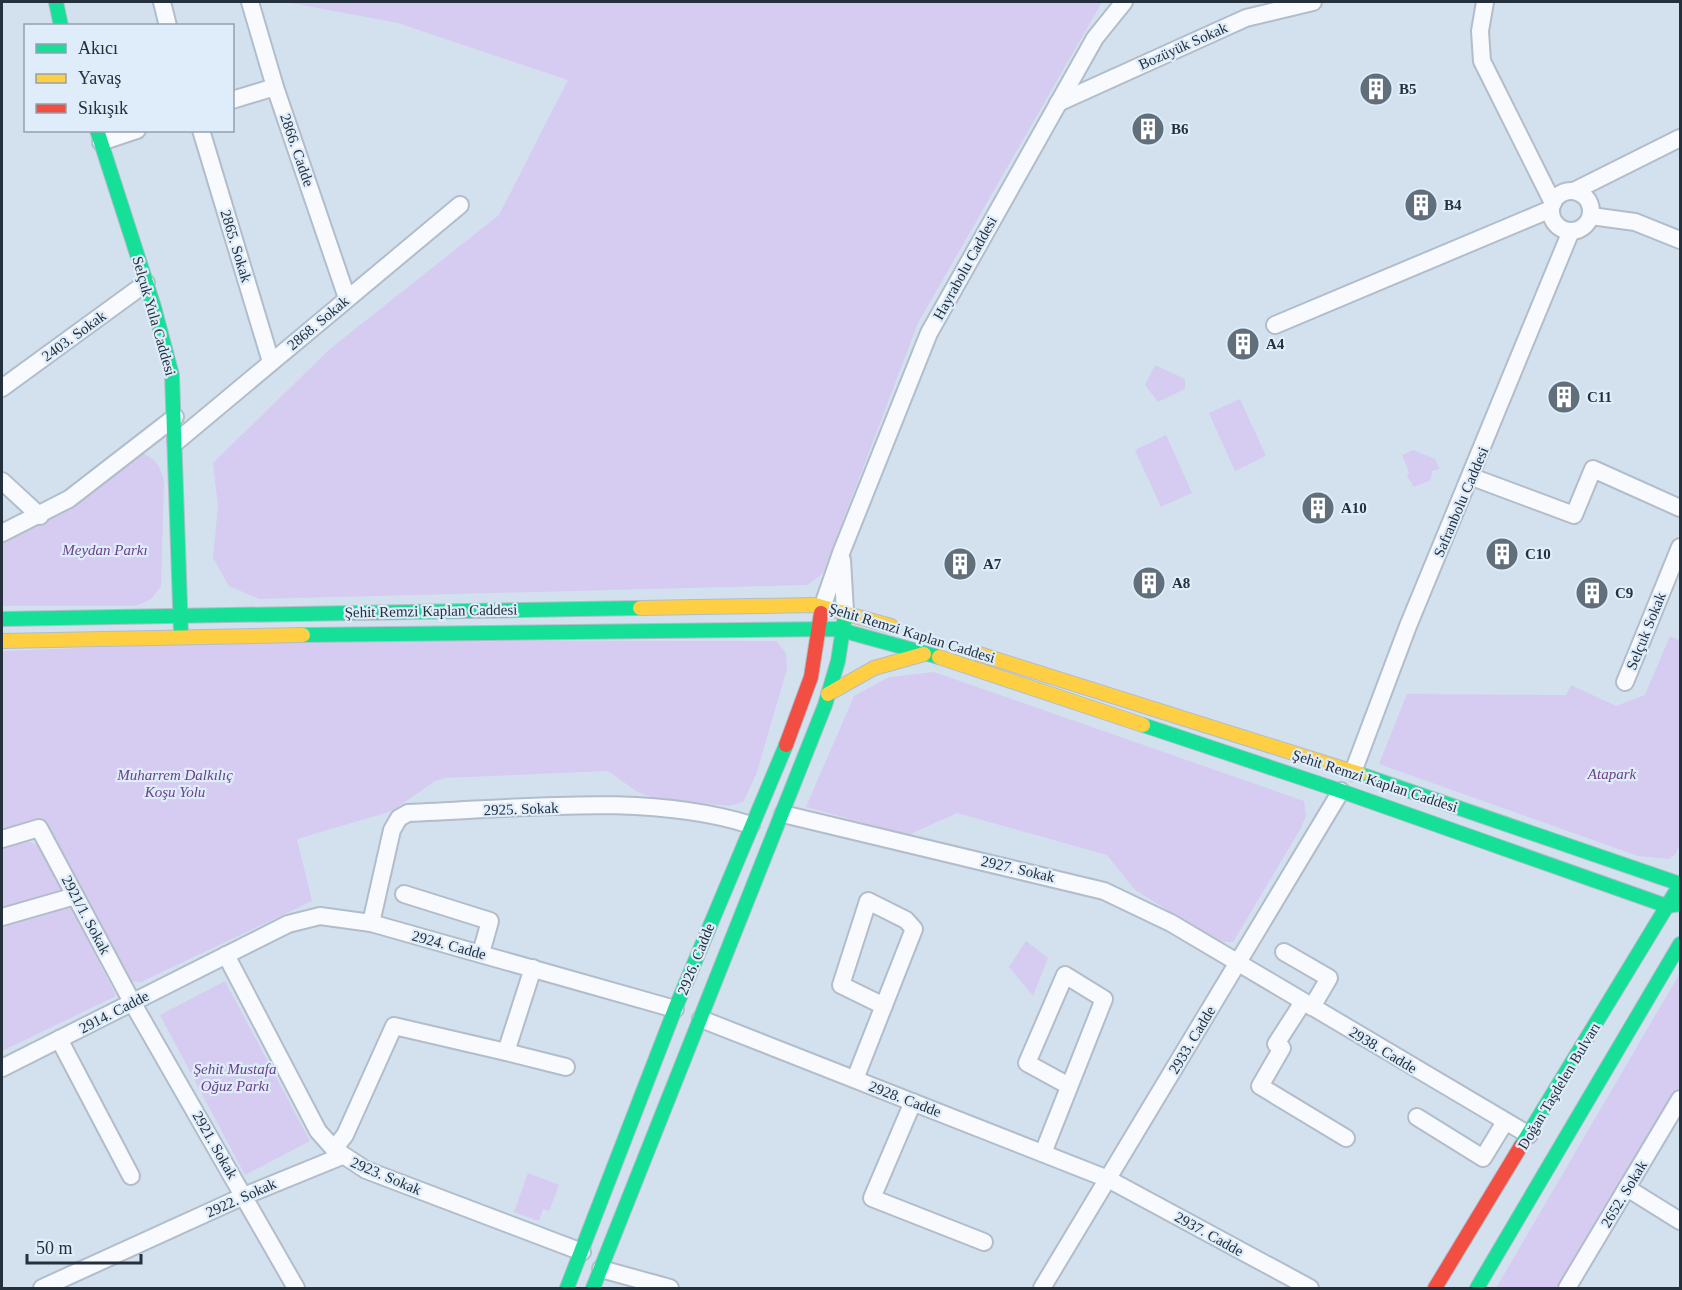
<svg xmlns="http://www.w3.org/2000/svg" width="1682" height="1290" viewBox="0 0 1682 1290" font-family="Georgia,serif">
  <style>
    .green { fill: #d6cbf0 }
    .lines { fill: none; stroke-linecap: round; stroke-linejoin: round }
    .street-casing { stroke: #b1bdca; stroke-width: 20 }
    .fast-casing { stroke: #b1bdca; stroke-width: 16 }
    .slow-casing { stroke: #b1bdca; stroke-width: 16 }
    .jam-casing { stroke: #b1bdca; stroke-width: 16 }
    .street { stroke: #f8fafd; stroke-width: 16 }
    .fast { stroke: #16e098; stroke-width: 14 }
    .slow { stroke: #ffcf43; stroke-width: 14 }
    .jam { stroke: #f24e42; stroke-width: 14 }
    .labels { text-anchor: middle; stroke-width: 4.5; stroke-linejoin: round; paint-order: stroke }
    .street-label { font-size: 15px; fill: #24313d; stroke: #dfecfa }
    .poi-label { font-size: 15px; font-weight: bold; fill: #24313d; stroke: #dfecfa; text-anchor: start }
    .park-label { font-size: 15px; font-style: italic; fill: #6c428a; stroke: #dfecfa }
  </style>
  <rect width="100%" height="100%" fill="#d3e1ef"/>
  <!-- green -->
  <g class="green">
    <polygon points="286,2 1102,2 918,323 823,573 808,585 259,599 229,586 213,558 218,506 213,463 331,348 499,215 568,80 398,23"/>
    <polygon points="1155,365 1185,379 1185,389 1158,402 1145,385"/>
    <polygon points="1240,399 1266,456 1235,471 1209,413"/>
    <polygon points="1166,435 1192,493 1161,507 1135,450"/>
    <polygon points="1413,450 1435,459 1440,469 1432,471 1431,480 1414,487 1407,476 1409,472 1402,455"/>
    <path d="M136,452C154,456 159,463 164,481L161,586L151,599L136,606H2V539Z"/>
    <polygon points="1670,636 1680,641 1680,844 1676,854 1669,859 1638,856 1379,764 1407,694 1566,695 1571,685 1616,706 1645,695"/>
    <polygon points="285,640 776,641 786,653 787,669 756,775 743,802 729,806 653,798 636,791 608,771 445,778 435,781 392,811 297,839 312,901 141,982 130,981 43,822 2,832 2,651"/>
    <polygon points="934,672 1304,801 1306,816 1301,828 1233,942 1219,942 1135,890 1107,855 957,813 908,835 806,807 854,696 889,677"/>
    <polygon points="27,841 40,846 116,996 2,1051 2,849"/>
    <polygon points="1026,941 1048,958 1033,996 1009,967"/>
    <polygon points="1680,973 1680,1086 1559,1288 1496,1288"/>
    <polygon points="225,981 310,1141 245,1175 160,1015"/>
    <polygon points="528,1173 559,1185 549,1211 543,1209 539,1221 514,1212"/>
  </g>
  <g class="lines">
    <!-- street casing -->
    <g class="street-casing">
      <g id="street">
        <polyline points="162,2 168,26"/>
        <polyline points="250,2 275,87 347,298"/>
        <polyline points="1485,2 1480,31 1482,61 1553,203"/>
        <polyline points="232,100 275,87"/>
        <polyline points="1058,103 1246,18 1313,2"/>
        <polyline points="201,130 271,362"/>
        <polyline points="101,142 137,130"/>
        <polyline points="1574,191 1680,138"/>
        <circle cx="1571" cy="211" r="20"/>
        <polyline points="1591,216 1635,222 1680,240"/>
        <polyline points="1275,325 1551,209"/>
        <polyline points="2,388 146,283"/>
        <polyline points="176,442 460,205"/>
        <polyline points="1472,477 1574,515 1593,469 1680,508"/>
        <polyline points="2,481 40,516"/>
        <polyline points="2,533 69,499 175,417"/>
        <polyline points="842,560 845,611"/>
        <polyline points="823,605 841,553 929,333 1095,38 1124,2"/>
        <polyline points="1625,682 1680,547"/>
        <polyline points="1353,772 1408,626 1571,231"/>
        <polyline points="783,814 1104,891 1171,923 1529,1135"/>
        <polyline points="2,839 39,828 132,1002 296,1288"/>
        <polyline points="404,894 490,921 481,953"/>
        <polyline points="2,917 75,896"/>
        <path d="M371,923L392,830L399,818L408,813C518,809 646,792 751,825"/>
        <polyline points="1284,952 1329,978 1312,1007"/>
        <polyline points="226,955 318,1131 334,1149 366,1170 582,1252"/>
        <polyline points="1303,1002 1276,1044 1282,1048 1260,1086 1346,1138"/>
        <polyline points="701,1019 1108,1179 1310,1288"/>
        <polyline points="59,1039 131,1176"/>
        <polyline points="506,1052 566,1067"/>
        <polyline points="2,1068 288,924 320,916 371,923 675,1009"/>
        <polyline points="855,1079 914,929 906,920 868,901 841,985 884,1006"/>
        <polyline points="913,1102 872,1198 984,1242"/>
        <polyline points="1417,1117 1483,1158 1505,1122"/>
        <polyline points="334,1149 345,1135 394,1026 506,1052 533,968"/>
        <polyline points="1043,1153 1104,999 1065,975 1027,1063 1069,1086"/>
        <polyline points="1627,1188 1680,1221"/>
        <polyline points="601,1269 670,1288"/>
        <polyline points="42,1288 244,1196 342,1156"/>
        <polyline points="1042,1288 1341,791"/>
        <polyline points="1567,1288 1680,1099"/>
      </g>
    </g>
    <!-- fast casing -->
    <g class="fast-casing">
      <g id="fast">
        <polyline points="56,2 61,26"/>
        <polyline points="97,130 154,307 172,375 181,633"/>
        <polyline points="2,619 640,608"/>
        <polyline points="303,635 837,629 939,657"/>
        <polyline points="1143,725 1341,791 1667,906 1680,904"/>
        <polyline points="1360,774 1680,884"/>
        <polyline points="1521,1146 1675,893"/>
        <polyline points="567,1288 675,1009 786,745"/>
        <polyline points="593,1288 825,705 838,661 845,615"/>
        <polyline points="1477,1288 1680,944"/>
      </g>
    </g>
    <!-- slow casing -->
    <g class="slow-casing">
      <g id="slow">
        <polyline points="640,608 815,605 891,626"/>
        <polyline points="2,641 303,635"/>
        <polyline points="979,654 1360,774"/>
        <polyline points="939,657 1143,725"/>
        <polyline points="828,694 874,668 924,654"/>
      </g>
    </g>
    <!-- jam casing -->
    <g class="jam-casing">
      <g id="jam">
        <polyline points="786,745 811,677 821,613"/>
        <polyline points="1435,1288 1521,1146"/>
      </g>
    </g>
    <!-- street -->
    <use href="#street" class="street"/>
    <!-- fast -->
    <use href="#fast" class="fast"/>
    <!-- slow -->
    <use href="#slow" class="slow"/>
    <!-- jam -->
    <use href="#jam" class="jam"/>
  </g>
  <!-- icons -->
  <defs>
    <g id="building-disc" transform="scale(1.725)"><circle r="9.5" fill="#616f7b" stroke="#dfecfa"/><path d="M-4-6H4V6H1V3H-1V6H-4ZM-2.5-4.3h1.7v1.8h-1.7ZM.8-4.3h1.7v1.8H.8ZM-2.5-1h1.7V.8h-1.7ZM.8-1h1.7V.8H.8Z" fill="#fff"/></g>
  </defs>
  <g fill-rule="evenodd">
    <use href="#building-disc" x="1376" y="89"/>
    <use href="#building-disc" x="1148" y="129"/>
    <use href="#building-disc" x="1421" y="205"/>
    <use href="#building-disc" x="1243" y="344"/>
    <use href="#building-disc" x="1564" y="397"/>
    <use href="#building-disc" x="1318" y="508"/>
    <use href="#building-disc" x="1502" y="554"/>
    <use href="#building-disc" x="960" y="564"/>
    <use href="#building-disc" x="1149" y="583"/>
    <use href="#building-disc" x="1592" y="593"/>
  </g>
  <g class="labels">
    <!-- street labels -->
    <g class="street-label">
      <text transform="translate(1183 46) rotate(-24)" y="5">Bozüyük Sokak</text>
      <text transform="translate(297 150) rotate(71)" y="5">2866. Cadde</text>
      <text transform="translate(236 246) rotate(73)" y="5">2865. Sokak</text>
      <text transform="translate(965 268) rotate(-61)" y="5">Hayrabolu Caddesi</text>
      <text transform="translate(154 316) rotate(74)" y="5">Selçuk Yula Caddesi</text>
      <text transform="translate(318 323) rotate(-40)" y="5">2868. Sokak</text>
      <text transform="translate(74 336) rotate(-36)" y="5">2403. Sokak</text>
      <text transform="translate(1461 502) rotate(-67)" y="5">Safranbolu Caddesi</text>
      <text transform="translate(431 611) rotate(-1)" y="5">Şehit Remzi Kaplan Caddesi</text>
      <text transform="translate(1646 631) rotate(-68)" y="5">Selçuk Sokak</text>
      <text transform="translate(912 633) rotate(17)" y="5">Şehit Remzi Kaplan Caddesi</text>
      <text transform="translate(1375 781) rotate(18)" y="5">Şehit Remzi Kaplan Caddesi</text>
      <text transform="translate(521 809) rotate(-2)" y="5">2925. Sokak</text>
      <text transform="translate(1018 869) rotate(13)" y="5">2927. Sokak</text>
      <text transform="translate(86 915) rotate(62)" y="5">2921/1. Sokak</text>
      <text transform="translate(449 945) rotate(15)" y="5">2924. Cadde</text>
      <text transform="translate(696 959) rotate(-68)" y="5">2926. Cadde</text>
      <text transform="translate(114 1012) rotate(-27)" y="5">2914. Cadde</text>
      <text transform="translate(1192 1040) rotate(-59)" y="5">2933. Cadde</text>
      <text transform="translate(1383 1050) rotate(31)" y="5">2938. Cadde</text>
      <text transform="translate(1559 1086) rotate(-59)" y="5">Doğan Taşdelen Bulvarı</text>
      <text transform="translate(905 1099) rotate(21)" y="5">2928. Cadde</text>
      <text transform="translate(215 1145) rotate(60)" y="5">2921. Sokak</text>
      <text transform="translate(386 1176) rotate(23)" y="5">2923. Sokak</text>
      <text transform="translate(1624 1194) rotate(-59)" y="5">2652. Sokak</text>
      <text transform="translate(241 1198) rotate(-24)" y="5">2922. Sokak</text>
      <text transform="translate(1209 1234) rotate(29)" y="5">2937. Cadde</text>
    </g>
    <!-- poi labels -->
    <g class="poi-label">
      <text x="1399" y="94">B5</text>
      <text x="1171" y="134">B6</text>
      <text x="1444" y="210">B4</text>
      <text x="1266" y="349">A4</text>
      <text x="1587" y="402">C11</text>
      <text x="1341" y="513">A10</text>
      <text x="1525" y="559">C10</text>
      <text x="983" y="569">A7</text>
      <text x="1172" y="588">A8</text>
      <text x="1615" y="598">C9</text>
    </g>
    <!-- park labels -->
    <g class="park-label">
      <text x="105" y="555">Meydan Parkı</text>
      <text x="1612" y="779">Atapark</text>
      <text x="175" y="780">Muharrem Dalkılıç<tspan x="175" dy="17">Koşu Yolu</tspan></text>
      <text x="235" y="1074">Şehit Mustafa<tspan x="235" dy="17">Oğuz Parkı</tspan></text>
    </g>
  </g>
  <!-- border -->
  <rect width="1682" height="1290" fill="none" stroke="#24313d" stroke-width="6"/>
  <!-- legend -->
  <rect x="24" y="24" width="210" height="108" fill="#dfecfa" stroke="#94a1ae" stroke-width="1.5"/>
  <rect x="36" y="44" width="30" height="9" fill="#16e098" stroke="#94a1ae" stroke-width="1.5"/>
  <text x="78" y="54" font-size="18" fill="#24313d">Akıcı</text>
  <rect x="36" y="74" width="30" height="9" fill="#ffcf43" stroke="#94a1ae" stroke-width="1.5"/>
  <text x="78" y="84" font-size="18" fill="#24313d">Yavaş</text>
  <rect x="36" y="104" width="30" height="9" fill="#f24e42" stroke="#94a1ae" stroke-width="1.5"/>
  <text x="78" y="114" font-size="18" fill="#24313d">Sıkışık</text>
  <!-- scale -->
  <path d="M27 1254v9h114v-9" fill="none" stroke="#24313d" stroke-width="3"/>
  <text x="36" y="1254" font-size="18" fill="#24313d" stroke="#dfecfa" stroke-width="4.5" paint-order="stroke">50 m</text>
</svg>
